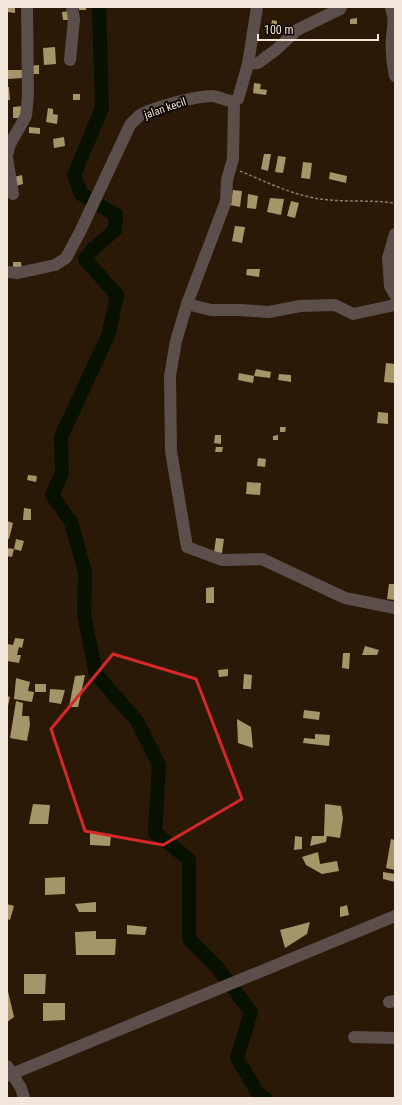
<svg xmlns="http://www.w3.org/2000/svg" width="402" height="1105" viewBox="0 0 402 1105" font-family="'Roboto Condensed',sans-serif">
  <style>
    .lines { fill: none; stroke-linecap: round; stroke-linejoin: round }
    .river { stroke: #081000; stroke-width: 14 }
    .building { fill: #a49668 }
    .path { stroke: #8a7a6c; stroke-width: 1.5; stroke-dasharray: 3 2; stroke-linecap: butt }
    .minor { stroke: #5c4f4b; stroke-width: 12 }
    .marked { fill: none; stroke: #d62828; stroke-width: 3; stroke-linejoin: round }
    .labels { text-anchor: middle; stroke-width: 4; stroke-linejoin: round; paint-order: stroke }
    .street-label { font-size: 11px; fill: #f2e5da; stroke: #0d0602 }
  </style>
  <rect width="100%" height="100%" fill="#2a1907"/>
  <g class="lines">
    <!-- river -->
    <polyline class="river" points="100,7 99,9 102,108 74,175 81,194 116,215 115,230 92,250 85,259 117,295 109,333 61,437 62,473 52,495 71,522 85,572 84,614 96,674 137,721 159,765 155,833 189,859 189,939 217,967 251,1012 237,1058 259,1095 265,1098"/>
  </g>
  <!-- building -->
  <g class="building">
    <polygon points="7,7 15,7 15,13 7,12"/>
    <rect x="79" y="7" width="7" height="3"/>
    <polygon points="70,11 71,20 63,20 62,12"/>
    <polygon points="357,18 357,24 350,24 350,19"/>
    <polygon points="272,20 277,21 277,26 271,26"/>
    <polygon points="55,47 56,64 44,65 43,48"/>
    <polygon points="39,65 39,74 30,74 30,66"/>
    <polygon points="7,70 23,70 23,78 8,79"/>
    <polygon points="254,83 261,84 260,89 267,90 266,95 253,93"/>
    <polygon points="7,87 9,87 10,100 7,100"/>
    <rect x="73" y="94" width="7" height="6"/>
    <polygon points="23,106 23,118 13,118 13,107"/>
    <polygon points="48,108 53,109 53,114 58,115 57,124 46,122"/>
    <polygon points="29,127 40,128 40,134 29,133"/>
    <polygon points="64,137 65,146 54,148 53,139"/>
    <polygon points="264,154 271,154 268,171 261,169"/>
    <polygon points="278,156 286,157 283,173 275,172"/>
    <polygon points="303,162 312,163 310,179 301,178"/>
    <polygon points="330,172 347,176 346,183 329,179"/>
    <polygon points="22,175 23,184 16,186 14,177"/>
    <polygon points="233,190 242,191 240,207 230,205"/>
    <polygon points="248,194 258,196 256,209 247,208"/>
    <polygon points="270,198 284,199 281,215 267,212"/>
    <polygon points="291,201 299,203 295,218 287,216"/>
    <polygon points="235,226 245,227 242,243 232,241"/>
    <polygon points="13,262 21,262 22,268 13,268"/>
    <polygon points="247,269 260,269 259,277 246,275"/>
    <polygon points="386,363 395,364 395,383 384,382"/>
    <polygon points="256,369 271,372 270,378 254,376 253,383 238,380 239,373 254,376"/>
    <polygon points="279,374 291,375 291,382 278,380"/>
    <polygon points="378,412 388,413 388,424 377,423"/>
    <polygon points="280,427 286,427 285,432 280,432"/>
    <polygon points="215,435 221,435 221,444 214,443"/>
    <polygon points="278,435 278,440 273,440 273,436"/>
    <polygon points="216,447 223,447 222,452 215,452"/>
    <polygon points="258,458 266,459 265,467 257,466"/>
    <polygon points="28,475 37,476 36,482 27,480"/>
    <polygon points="247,482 261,483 260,495 246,494"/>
    <polygon points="24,508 31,509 31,520 23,520"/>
    <polygon points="7,521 13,523 9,539 7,538"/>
    <polygon points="216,538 224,539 222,553 214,552"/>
    <polygon points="16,539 24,541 21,551 14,549"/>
    <polygon points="7,548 14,549 12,557 7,556"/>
    <polygon points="389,584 395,584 395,600 387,599"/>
    <polygon points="214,587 214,603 206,603 206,588"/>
    <polygon points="15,638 24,639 22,648 19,647 17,655 21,655 19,663 7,661 7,644 13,645"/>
    <polygon points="365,646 379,650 377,655 362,655"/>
    <polygon points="343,653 350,653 349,669 342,668"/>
    <polygon points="228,669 228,676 219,677 218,670"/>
    <polygon points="244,674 252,675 251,689 243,689"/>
    <polygon points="85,675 78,707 69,707 75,676"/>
    <polygon points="16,678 30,682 28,691 34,692 32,702 14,699"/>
    <rect x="35" y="684" width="11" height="8"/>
    <polygon points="50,689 65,690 61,704 49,702"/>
    <polygon points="7,696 10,697 8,706 7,706"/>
    <polygon points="16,701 23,703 22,716 29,716 30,725 27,741 10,738"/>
    <polygon points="304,710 320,712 319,720 303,718"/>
    <polygon points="237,719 251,727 253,748 238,743"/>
    <polygon points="315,734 330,735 329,746 303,743 304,738 315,739"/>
    <polygon points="33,804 50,805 48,824 29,824"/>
    <polygon points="325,804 341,806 343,818 340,838 327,836 326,842 310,846 312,836 324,836"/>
    <polygon points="90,833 111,835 110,846 90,845"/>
    <polygon points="295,836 302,837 302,849 294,850"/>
    <polygon points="391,839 395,840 395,870 386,868"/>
    <polygon points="318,852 320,864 337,861 339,871 322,874 306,865 302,857"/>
    <polygon points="383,872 395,874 395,882 383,879"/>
    <polygon points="65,877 65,894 45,895 45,878"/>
    <polygon points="96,902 96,912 79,912 75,904"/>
    <polygon points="7,904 14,906 10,920 7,919"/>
    <polygon points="347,905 349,915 340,917 340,907"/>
    <polygon points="310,922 307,934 285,948 280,930"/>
    <polygon points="127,925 147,927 145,935 127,934"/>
    <polygon points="96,931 96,939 116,939 115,955 76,955 75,932"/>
    <polygon points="24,974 46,974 45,994 24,994"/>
    <polygon points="7,987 14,1017 7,1022"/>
    <polygon points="43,1003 65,1003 65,1020 43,1021"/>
  </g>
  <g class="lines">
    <!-- path -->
    <path class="path" d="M240,171C269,183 298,198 330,200C352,202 373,200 395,203"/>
    <!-- minor -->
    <g class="minor">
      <path d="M391,7C395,19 393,26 392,38C391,51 392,63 395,76"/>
      <polyline points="70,60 74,19 72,7"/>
      <polyline points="248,64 257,7"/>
      <polyline points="234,102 233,159 227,180 226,201 187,304 176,341 170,376 171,451 187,547 222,560 262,559 345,598 395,608"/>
      <polyline points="7,155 10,144 26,116 28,95 27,7"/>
      <polyline points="7,158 13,194"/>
      <polyline points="395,234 388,258 390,286 395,295"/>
      <path d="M7,272L18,273L55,265L66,258L80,232L130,125C134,121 137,117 142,114C156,107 196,96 212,96C220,96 231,105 238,99L248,64L258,63L277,49L297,30L340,9L341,7"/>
      <polyline points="187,304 211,310 239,310 269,312 300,306 335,305 353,314 395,305"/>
      <polyline points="389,1002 395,1001"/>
      <polyline points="354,1037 395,1038"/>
      <polyline points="7,1066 21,1088 24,1098"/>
      <polyline points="7,1076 395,916"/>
    </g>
  </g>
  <!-- marked area -->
  <path class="marked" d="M113,654L196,679L242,799L163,845L85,831L51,729Z"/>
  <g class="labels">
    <!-- street labels -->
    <g class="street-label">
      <text transform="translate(165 108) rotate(-19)" y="4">jalan kecil</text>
    </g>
  </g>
  <!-- border -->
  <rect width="402" height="1105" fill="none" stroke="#f2e5da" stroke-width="16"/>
  <!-- scale -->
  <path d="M258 34v6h120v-6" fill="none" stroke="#f2e5da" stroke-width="2"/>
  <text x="264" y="34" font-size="12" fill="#f2e5da" stroke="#0d0602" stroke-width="3" paint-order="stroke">100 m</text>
</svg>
